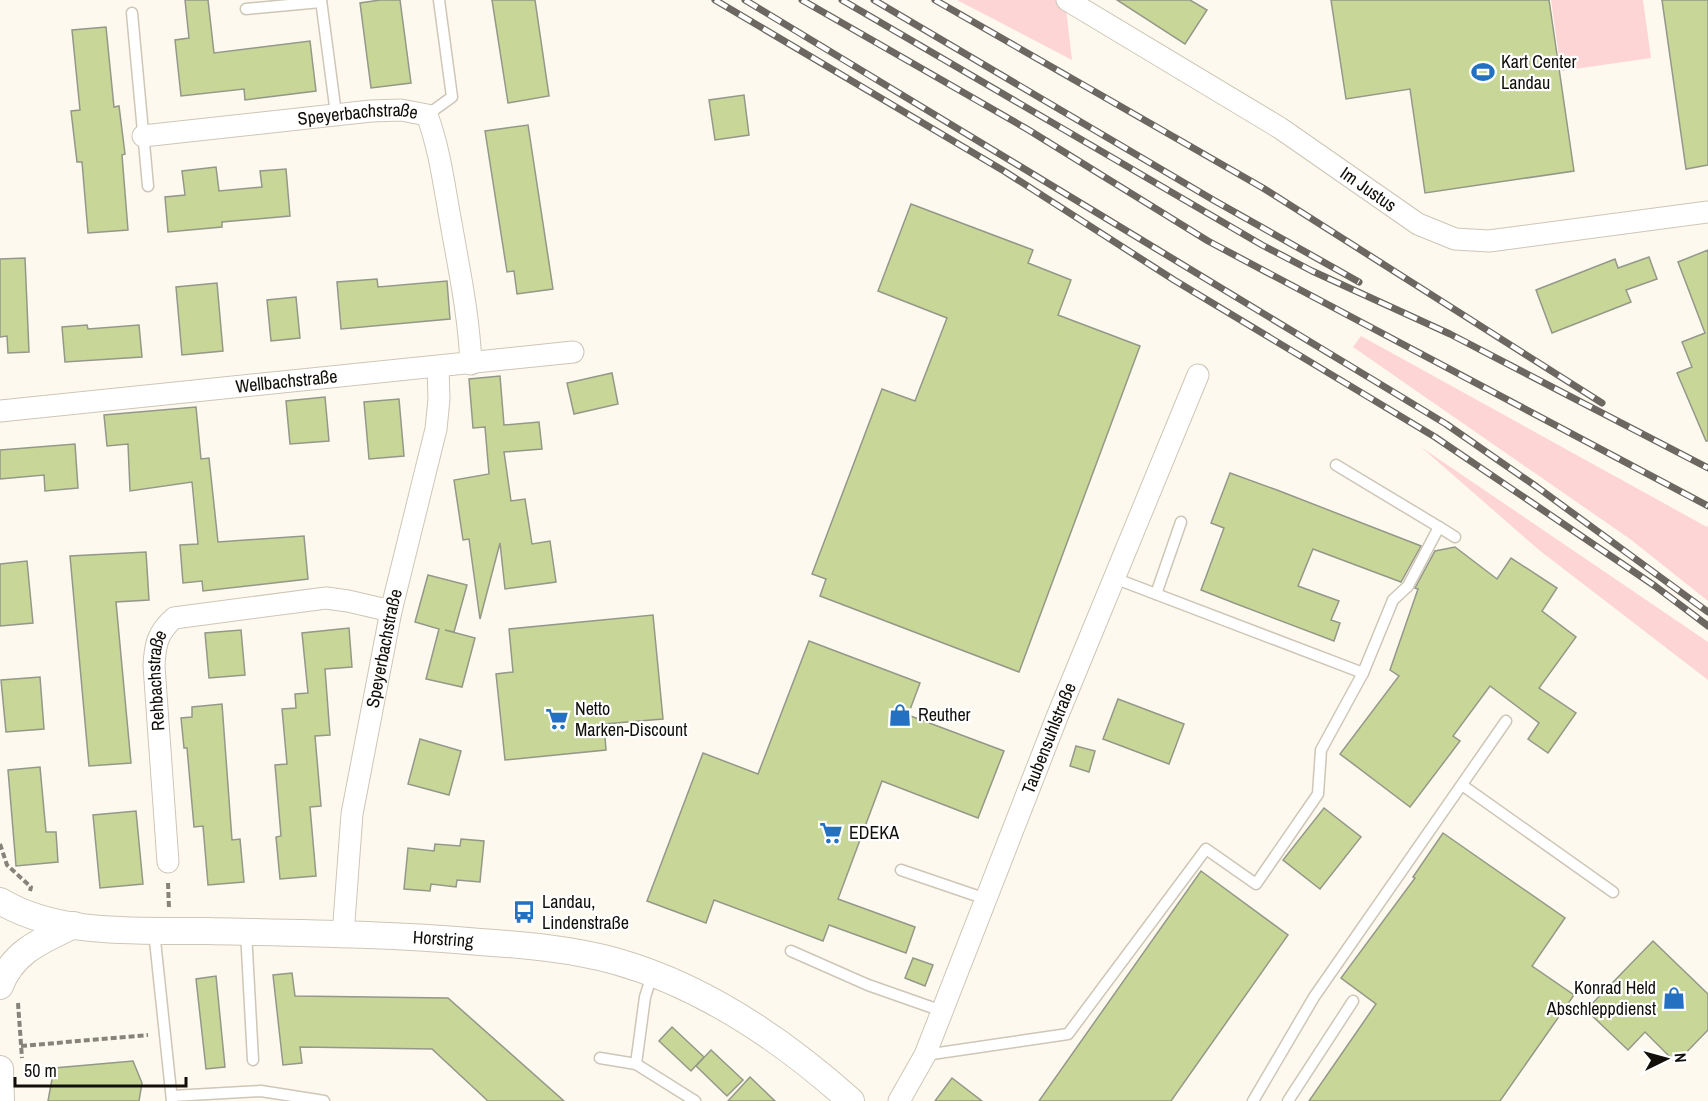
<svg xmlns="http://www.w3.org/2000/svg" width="1708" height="1101" viewBox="0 0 1708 1101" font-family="'Archivo Narrow',sans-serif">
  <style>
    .green { fill: #fed5d5 }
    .building { fill: #c8d698; stroke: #949888; stroke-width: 1.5 }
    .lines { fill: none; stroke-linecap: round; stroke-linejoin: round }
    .service-casing { stroke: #cec6b6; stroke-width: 13 }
    .minor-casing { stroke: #cec6b6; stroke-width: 23 }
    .tertiary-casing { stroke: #cec6b6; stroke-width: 28 }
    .path { stroke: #87837b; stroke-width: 4; stroke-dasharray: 6 3; stroke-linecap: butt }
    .service { stroke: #fff; stroke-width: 10 }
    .minor { stroke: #fff; stroke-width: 21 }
    .tertiary { stroke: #fff; stroke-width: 26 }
    .rail-casing { stroke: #6c6861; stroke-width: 7 }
    .rail { stroke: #fff; stroke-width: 4.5; stroke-dasharray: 14; stroke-linecap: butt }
    .labels { text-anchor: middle; stroke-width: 4.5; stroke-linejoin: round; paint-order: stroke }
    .poi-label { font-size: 18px; fill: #120f0a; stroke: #fff; text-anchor: start }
    .street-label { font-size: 18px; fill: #120f0a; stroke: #fff }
  </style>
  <rect width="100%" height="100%" fill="#fef9ef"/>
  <!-- green -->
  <g class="green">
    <polygon points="957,0 1065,0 1072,60"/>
    <polygon points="1551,0 1643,0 1651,58 1561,71"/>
    <polygon points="1361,336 1707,527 1708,525 1708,601 1630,539 1353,347"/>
    <polygon points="1421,447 1708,642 1708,680 1539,550"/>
  </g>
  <!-- building -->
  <g class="building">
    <polygon points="185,0 208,0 214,53 310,41 316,91 245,100 244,89 181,96 175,40 189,38"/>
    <polygon points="380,0 400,0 411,83 371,88 360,3"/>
    <polygon points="492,0 535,0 549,96 508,103"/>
    <polygon points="1117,0 1190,0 1207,10 1185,44"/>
    <polygon points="1331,0 1549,0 1574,171 1425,193 1410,89 1346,99"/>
    <polygon points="1662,0 1708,0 1708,165 1686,169"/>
    <polygon points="106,27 114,107 119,106 125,154 122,155 128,230 88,233 82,162 77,162 71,111 80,110 72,30"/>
    <polygon points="744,95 749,135 715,140 709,100"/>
    <polygon points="528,125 553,289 517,294 514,271 507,272 485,131"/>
    <polygon points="216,167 219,191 262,187 260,171 286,169 290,216 222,222 222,227 168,232 165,197 185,195 182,171"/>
    <polygon points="911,204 1033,250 1028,263 1071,280 1058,315 1140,346 1019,672 820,596 826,579 812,574 882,389 915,401 947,318 878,291"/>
    <polygon points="1708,250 1708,441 1706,441 1677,373 1692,367 1682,342 1705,333 1678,262"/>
    <polygon points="1649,257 1657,279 1626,290 1631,302 1552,333 1536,290 1615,259 1618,268"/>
    <polygon points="25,258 29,352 8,353 7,336 0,337 0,259"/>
    <polygon points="377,279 378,287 447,281 450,319 341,329 337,282"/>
    <polygon points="217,283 223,351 182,355 176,287"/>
    <polygon points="296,297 300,338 271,341 267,300"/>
    <polygon points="87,325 88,329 139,325 142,357 65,362 62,327"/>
    <polygon points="612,373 618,404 574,414 567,383"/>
    <polygon points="500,376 504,425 539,422 542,449 504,452 511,501 525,499 532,544 550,541 556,582 505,589 500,543 480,619 469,539 463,540 454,480 489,474 485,427 473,428 469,379"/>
    <polygon points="325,397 329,441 290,444 286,401"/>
    <polygon points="399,399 404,456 369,459 364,402"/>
    <polygon points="196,407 201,459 209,458 218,542 304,536 308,579 203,591 202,581 183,583 180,545 198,544 192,482 130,491 128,444 107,446 104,415"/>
    <polygon points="75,444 78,488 45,491 44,475 0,479 0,450"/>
    <polygon points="1230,473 1277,490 1421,546 1401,582 1313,549 1298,586 1339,601 1331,620 1340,623 1334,641 1234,603 1201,590 1224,528 1211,523"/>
    <polygon points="1455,547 1497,579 1511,558 1557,588 1542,611 1576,637 1539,688 1576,713 1548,753 1528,739 1539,723 1490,686 1453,736 1460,741 1410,807 1340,754 1399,676 1390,670 1418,589 1415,588 1435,551"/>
    <polygon points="146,552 149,600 116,602 131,763 89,766 70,556"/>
    <polygon points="27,561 33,623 0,626 0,564"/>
    <polygon points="428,575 467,585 454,632 445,630 475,638 462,687 426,679 439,629 415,622"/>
    <polygon points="653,615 663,719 604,724 606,750 505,760 496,674 513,672 509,629"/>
    <polygon points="349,628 352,667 325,669 330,735 315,736 321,806 310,807 316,876 280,879 276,837 281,836 275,765 287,764 282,709 296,708 295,694 308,693 302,633"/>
    <polygon points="241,630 245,675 209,678 205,633"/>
    <polygon points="809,641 920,683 908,715 1004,751 978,818 882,781 838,899 915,927 906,953 829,925 823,941 714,900 706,923 647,901 703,753 758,774"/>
    <polygon points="40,677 44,729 6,732 1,680"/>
    <polygon points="1118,699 1184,724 1169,764 1103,739"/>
    <polygon points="222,704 232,840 240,839 244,882 208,885 203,826 194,827 187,748 184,748 181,718 192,717 192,707"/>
    <polygon points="420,739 461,751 449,795 408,784"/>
    <polygon points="1076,746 1095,751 1089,772 1070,766"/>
    <polygon points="40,767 46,832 56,832 58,862 16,866 8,770"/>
    <polygon points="1324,808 1361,837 1320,889 1283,860"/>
    <polygon points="136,811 143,884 100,888 93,815"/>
    <polygon points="1443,833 1565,918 1532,966 1574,995 1500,1101 1309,1101 1376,1004 1341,978 1415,878 1413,877"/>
    <polygon points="461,839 484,841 480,882 457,880 456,887 431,884 430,891 404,889 408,848 434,851 435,844 460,846"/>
    <polygon points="1201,871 1288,935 1171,1101 1039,1101"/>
    <polygon points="1653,941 1708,994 1708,1030 1676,1063 1645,1032 1628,1050 1586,1010"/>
    <polygon points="913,958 933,965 925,986 905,978"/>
    <polygon points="292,973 295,996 448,998 564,1101 488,1101 432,1049 300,1047 302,1063 283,1065 273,975"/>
    <polygon points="216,976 225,1067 206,1069 196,979"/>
    <polygon points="672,1027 704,1057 691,1071 659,1041"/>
    <polygon points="711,1050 743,1080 727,1096 696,1066"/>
    <polygon points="133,1061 142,1083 139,1101 48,1101 54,1068"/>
    <polygon points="750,1077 775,1101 728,1101"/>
    <polygon points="952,1078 982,1101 935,1101"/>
  </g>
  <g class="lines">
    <!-- service casing -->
    <g class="service-casing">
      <g id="service">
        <polyline points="321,0 336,114"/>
        <polyline points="246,9 321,2"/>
        <polyline points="132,13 148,186"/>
        <polyline points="427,115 452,97 439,0"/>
        <polyline points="1336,465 1439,527"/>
        <polyline points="1114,578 1363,673 1393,600 1408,586 1439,527 1455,537"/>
        <polyline points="1156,594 1181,522"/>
        <polyline points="1462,785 1613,892"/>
        <polyline points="901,870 986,899"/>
        <polyline points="154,931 172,1101"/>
        <polyline points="246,932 253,1060"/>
        <polyline points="791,951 868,985 942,1011"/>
        <polyline points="652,975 645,997 636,1064 695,1101"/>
        <polyline points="925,1055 1068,1034 1206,849 1256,884 1318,794 1321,750 1363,673"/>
        <polyline points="600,1058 636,1064"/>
        <polyline points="172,1096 261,1091 324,1101"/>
        <polyline points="1253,1101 1314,997 1506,721"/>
        <polyline points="1288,1101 1353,1001"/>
      </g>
    </g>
    <!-- minor casing -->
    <g class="minor-casing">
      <g id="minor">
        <path id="s1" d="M1067,0L1280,128L1418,224L1455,239L1489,241L1708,212"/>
        <path id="s2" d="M143,136L371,111L401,110L427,115C440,150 444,186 451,223C459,269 469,316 471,364"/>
        <path id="s3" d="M0,411L573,352"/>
        <path id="s4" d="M168,862L154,666C155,645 157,633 174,618L326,598L348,601L391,611"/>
        <path id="s5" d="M343,935L352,814L391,611L436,429L439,399L438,367"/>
        <path id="s6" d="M899,1101L925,1055L1057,717L1198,375"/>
      </g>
    </g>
    <!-- tertiary casing -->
    <g class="tertiary-casing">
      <g id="tertiary">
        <path id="s7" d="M0,901C60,937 141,930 208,931C299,933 390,934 480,942C525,945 571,949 615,961C704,986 783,1040 851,1101"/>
        <path d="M0,986C13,951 43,940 74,925"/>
        <polyline points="0,1069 1,1101"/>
      </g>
    </g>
    <!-- path -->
    <g class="path">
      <polyline points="0,844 7,865 31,887 30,891"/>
      <polyline points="168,883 169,909"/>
      <polyline points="18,1003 22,1058"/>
      <polyline points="21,1046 148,1035"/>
    </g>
    <!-- service -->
    <use href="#service" class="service"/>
    <!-- minor -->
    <use href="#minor" class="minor"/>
    <!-- tertiary -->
    <use href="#tertiary" class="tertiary"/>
    <!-- rail casing -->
    <g class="rail-casing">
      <g id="rail">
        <polyline points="715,0 1004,171 1174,280 1435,437 1655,586 1708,626"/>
        <polyline points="745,0 1446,424 1537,487 1708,612"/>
        <polyline points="802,0 1027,129 1208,241 1708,506"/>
        <polyline points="842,0 1262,245 1312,271 1450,334 1708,468"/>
        <polyline points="874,0 1215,201 1359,282"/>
        <polyline points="935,0 1263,188 1602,403"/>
      </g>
    </g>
    <!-- rail -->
    <use href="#rail" class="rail"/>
  </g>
  <!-- icons -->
  <defs>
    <g id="stadium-bare" transform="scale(1.8)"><path d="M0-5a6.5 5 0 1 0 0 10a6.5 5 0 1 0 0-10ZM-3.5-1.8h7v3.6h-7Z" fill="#2371c0" stroke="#fff" stroke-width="2.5" paint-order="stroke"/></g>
    <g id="shop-bare" transform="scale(1.8)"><path d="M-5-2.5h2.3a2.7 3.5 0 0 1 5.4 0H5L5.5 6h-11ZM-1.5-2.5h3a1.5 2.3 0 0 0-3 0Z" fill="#2371c0" stroke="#fff" stroke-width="2.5" paint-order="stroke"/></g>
    <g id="supermarket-bare" transform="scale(1.8)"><path d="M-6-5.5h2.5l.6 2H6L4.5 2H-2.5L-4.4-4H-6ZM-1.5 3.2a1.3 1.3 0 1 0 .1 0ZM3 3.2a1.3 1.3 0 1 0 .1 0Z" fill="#2371c0" stroke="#fff" stroke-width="2.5" paint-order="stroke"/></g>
    <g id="bus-bare" transform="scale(1.8)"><path d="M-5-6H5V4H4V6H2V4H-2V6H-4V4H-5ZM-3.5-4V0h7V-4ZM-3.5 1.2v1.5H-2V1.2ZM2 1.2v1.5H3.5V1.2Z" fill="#2371c0" stroke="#fff" stroke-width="2.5" paint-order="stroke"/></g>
  </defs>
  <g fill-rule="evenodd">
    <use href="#stadium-bare" x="1483" y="72"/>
    <use href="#shop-bare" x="900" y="715"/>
    <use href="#supermarket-bare" x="557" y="719"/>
    <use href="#supermarket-bare" x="831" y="833"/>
    <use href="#bus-bare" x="524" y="912"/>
    <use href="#shop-bare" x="1674" y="998"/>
  </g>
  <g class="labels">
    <!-- poi labels -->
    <g class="poi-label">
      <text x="1501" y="68">Kart Center<tspan x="1501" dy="21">Landau</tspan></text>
      <text x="575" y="715">Netto<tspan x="575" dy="21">Marken-Discount</tspan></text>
      <text x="918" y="721">Reuther</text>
      <text x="849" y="839">EDEKA</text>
      <text x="542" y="908">Landau,<tspan x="542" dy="21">Lindenstraße</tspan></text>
      <text x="1656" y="994" text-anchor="end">Konrad Held<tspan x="1656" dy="21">Abschleppdienst</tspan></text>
    </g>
    <!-- street labels -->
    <g class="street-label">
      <text dy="6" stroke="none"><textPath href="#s2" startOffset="216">Speyerbachstraße</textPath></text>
      <text dy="6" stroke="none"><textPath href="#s1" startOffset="356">Im Justus</textPath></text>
      <text dy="6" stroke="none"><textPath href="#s3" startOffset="288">Wellbachstraße</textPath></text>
      <text dy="6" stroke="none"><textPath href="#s5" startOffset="290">Speyerbachstraße</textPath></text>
      <text dy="6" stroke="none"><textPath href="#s4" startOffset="182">Rehbachstraße</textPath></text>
      <text dy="6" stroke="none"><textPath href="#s6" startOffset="393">Taubensuhlstraße</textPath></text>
      <text dy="6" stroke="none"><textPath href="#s7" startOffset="448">Horstring</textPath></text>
    </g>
  </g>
  <!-- north arrow -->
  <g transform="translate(1666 1059) rotate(85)" stroke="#ffffff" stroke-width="4.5" paint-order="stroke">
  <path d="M0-4.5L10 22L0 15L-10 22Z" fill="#120f0a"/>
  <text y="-9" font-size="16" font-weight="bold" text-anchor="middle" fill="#120f0a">N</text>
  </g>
  <!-- scale -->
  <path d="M15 1077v9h171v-9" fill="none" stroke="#120f0a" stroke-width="3"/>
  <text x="24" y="1077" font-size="18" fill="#120f0a" stroke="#ffffff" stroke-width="4.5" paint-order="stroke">50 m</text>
</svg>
